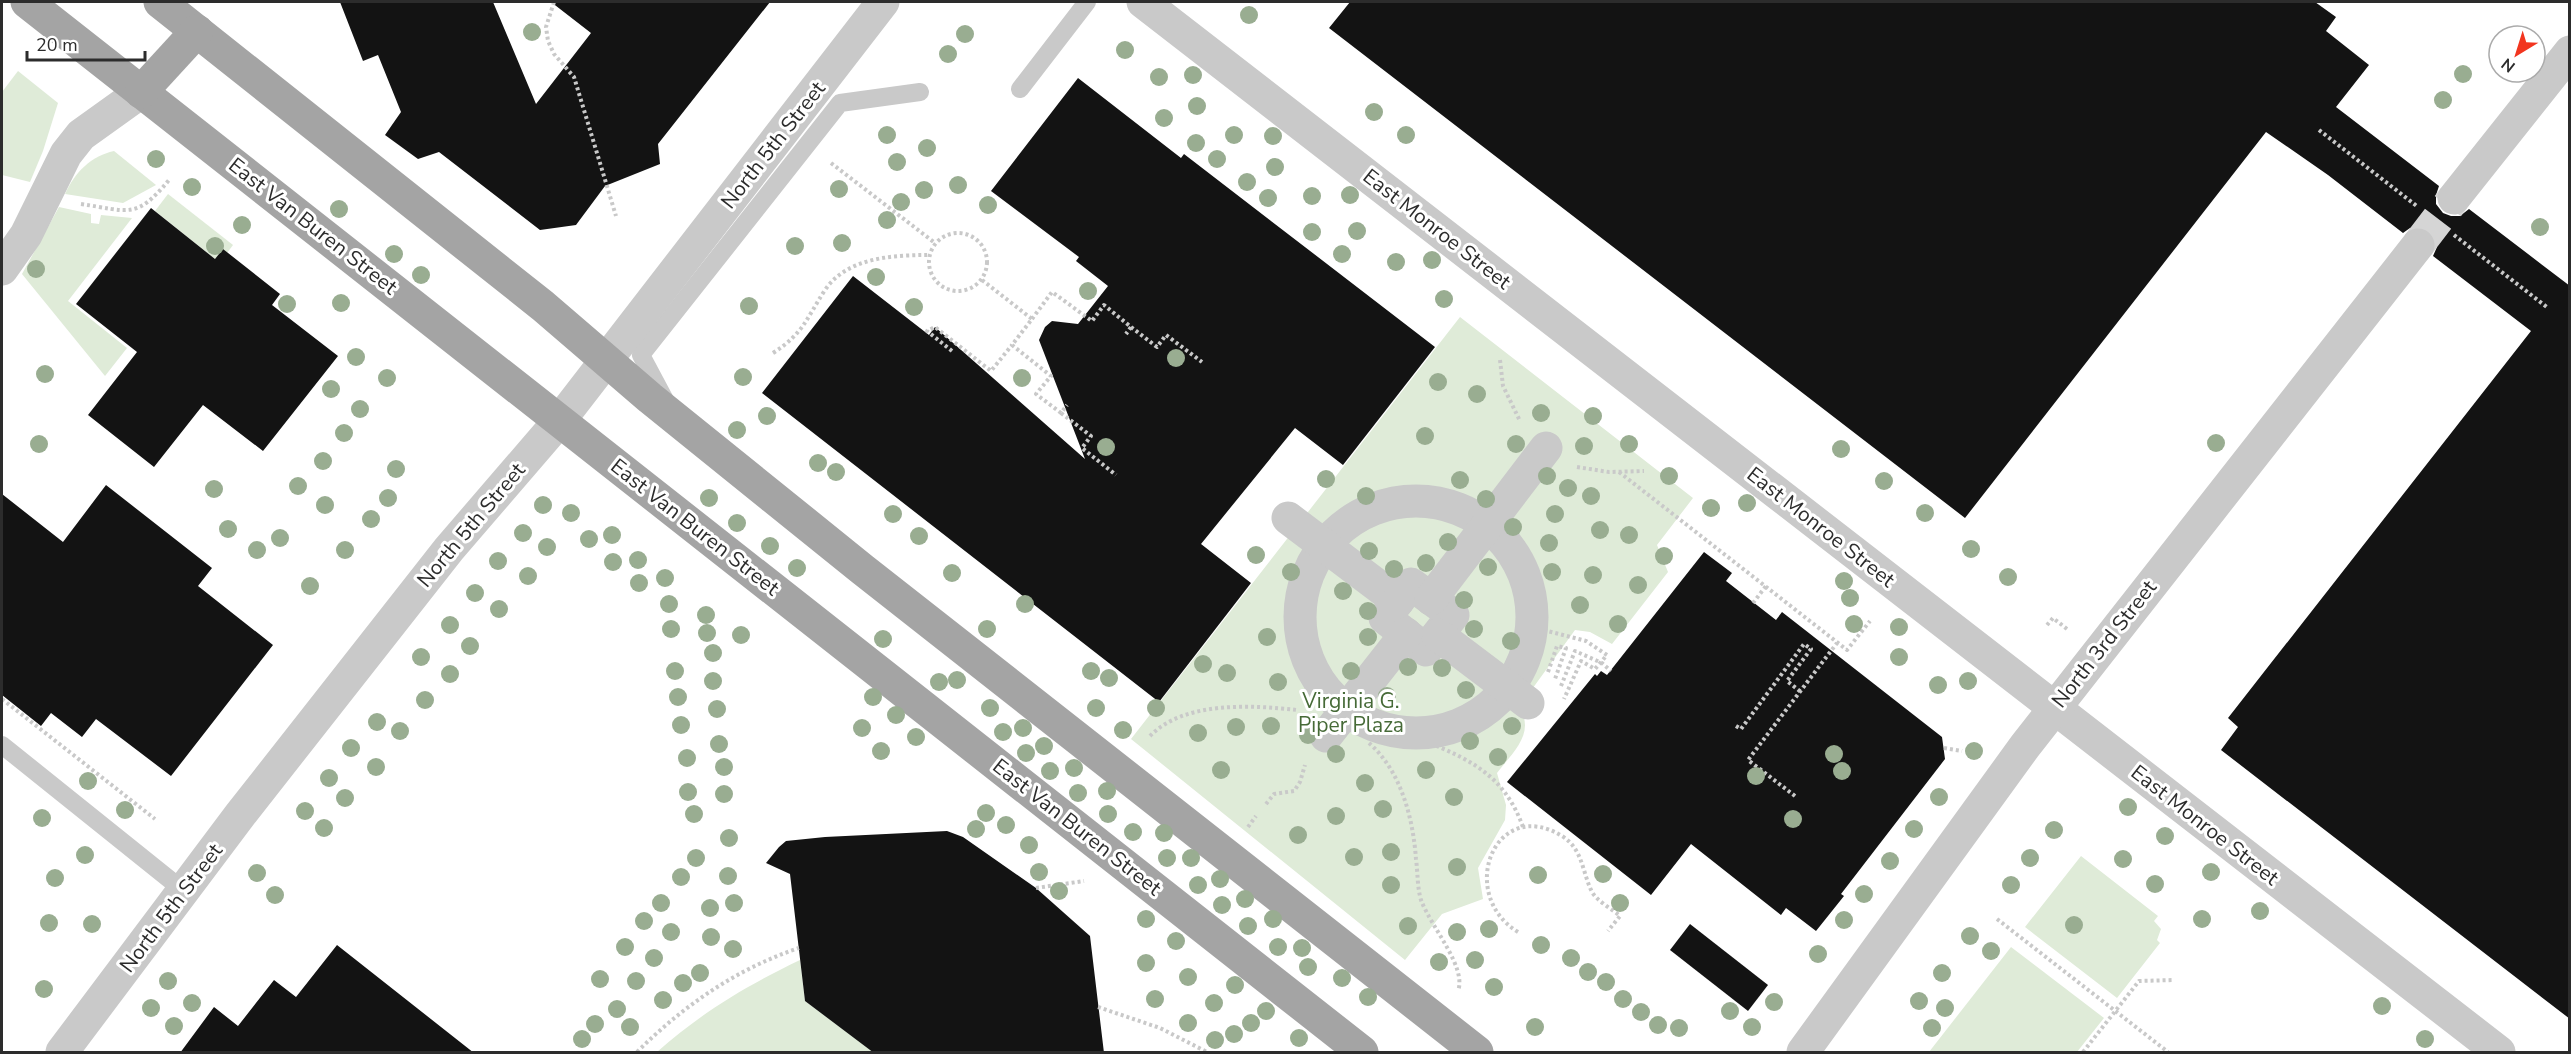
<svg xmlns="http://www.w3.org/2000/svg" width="2571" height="1054" viewBox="0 0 2571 1054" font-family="'Nunito Sans',sans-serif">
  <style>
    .green { fill: #dfebd8 }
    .building { fill: #131313 }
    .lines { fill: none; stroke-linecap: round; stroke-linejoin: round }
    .street-tunnel { stroke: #d5d5d5; stroke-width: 33; stroke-dasharray: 33 16; stroke-linecap: butt }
    .path { stroke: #c9c9c9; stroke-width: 4; stroke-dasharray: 3 3; stroke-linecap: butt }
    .lane { stroke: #c9c9c9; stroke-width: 18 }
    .street { stroke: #c9c9c9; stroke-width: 33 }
    .primary { stroke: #a4a4a4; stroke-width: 33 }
    .tree { fill: #99ad91 }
    .labels { text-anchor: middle; stroke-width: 6; stroke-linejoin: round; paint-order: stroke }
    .street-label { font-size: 21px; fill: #2c2c2c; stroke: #fff }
    .park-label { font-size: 21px; fill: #466a37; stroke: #fff }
  </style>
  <rect width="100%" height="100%" fill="#fff"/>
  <!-- green -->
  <g class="green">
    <polygon points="18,71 58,103 43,151 30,182 2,175 2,92"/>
    <path d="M114,151L156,185L123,203L65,194C75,172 91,156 114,151Z"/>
    <polygon points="168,194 233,245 227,253 215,259 155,211"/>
    <polygon points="59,207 91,214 91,223 99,224 101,215 132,218 68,301 127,348 105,376 22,274"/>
    <path d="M1460,317L1693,498L1657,545L1668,572L1612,644L1590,632L1575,630L1519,707C1536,733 1513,752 1497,773L1506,805L1505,820L1478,868L1483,899L1442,914L1405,960L1131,739Z"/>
    <polygon points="2081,856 2158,916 2154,921 2161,929 2157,940 2160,943 2117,998 2025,927"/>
    <polygon points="2011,947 2104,1018 2077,1052 1929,1052"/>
    <path d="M800,960L805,1001L874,1052H657C704,1011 744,987 800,960Z"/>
  </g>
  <!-- building -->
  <g class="building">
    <polygon points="340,2 493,2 536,104 591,33 551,2 770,2 658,144 660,164 605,186 576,225 540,230 439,152 418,159 385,135 401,112 378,55 363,61"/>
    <polygon points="1350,2 2315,2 2336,17 2326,31 2369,65 2336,107 2439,186 2436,195 2436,204 2443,213 2451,216 2460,216 2469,209 2570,286 2570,1019 2221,750 2238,727 2228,718 2531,331 2433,256 2437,247 2436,239 2430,231 2420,226 2410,228 2403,233 2328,175 2266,132 1965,518 1329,28"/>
    <polygon points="1078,78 1181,158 1184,154 1435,347 1343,465 1295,428 1201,544 1251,583 1159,702 762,393 853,276 929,335 935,327 1085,459 1039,340 1045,327 1052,321 1078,324 1108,286 1076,261 1079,257 991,191"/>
    <polygon points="151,208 215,259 223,249 280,294 272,305 338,356 263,451 203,405 154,467 88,415 137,352 76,304"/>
    <polygon points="106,485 212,568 198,586 273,645 171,776 96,719 82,737 51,713 41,726 2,695 2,494 63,542"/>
    <polygon points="1704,552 1732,573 1726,581 1776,620 1782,612 1942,737 1945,759 1841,894 1844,896 1816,931 1786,908 1781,915 1691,844 1651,895 1507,782 1595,674 1597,676 1601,671 1607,675"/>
    <polygon points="947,831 963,837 1036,888 1090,936 1104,1053 874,1053 805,1001 790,874 766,863 779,847 786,841 825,837"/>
    <polygon points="1690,924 1768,985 1748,1011 1670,950"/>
    <polygon points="337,945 474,1053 180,1053 214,1007 238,1026 274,980 296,997"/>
  </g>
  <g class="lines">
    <!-- street-tunnel -->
    <polyline class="street-tunnel" points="2418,245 2454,198"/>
    <!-- path -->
    <g class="path">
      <polyline points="554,2 546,27 548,41 554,54 574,77 616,216"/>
      <polyline points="2319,130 2418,207"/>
      <polyline points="831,163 935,243"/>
      <path d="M81,204C129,211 136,220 169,180"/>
      <circle cx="958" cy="262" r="29"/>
      <polyline points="2454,235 2548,308"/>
      <polyline points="982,280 1032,319 1012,345 1051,376 1036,394 1061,413 1067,405"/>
      <polyline points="1032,319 1052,292 1092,321 1104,305 1131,327 1126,334"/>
      <polyline points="1131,327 1157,347 1166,335 1202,362"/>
      <polyline points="952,351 927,331 935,327 991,371 1012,345"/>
      <path d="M773,353C804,333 806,319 825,290C847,257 894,255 930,255"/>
      <polyline points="1500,360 1503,386 1520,421"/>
      <polyline points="1061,413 1091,436 1082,448 1116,475"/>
      <polyline points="1577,467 1609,472 1644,471"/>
      <polyline points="1619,472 1847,650 1870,621"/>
      <polyline points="1753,603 1766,586"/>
      <polyline points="2047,625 2053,618 2067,629"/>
      <polyline points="1532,627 1586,641 1607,655 1595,669 1581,661 1564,699"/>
      <polyline points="1548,672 1557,646 1566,648 1555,679"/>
      <polyline points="1561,686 1575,651 1602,663 1611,671"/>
      <polyline points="2,699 155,819"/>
      <polyline points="1736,726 1741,729 1804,644 1811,649 1787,681 1801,692"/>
      <path d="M1403,732C1457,755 1501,766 1523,827"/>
      <path d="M1150,736C1184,701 1251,705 1297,710"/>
      <path d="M1369,743C1401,771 1413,818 1416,859C1418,874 1417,886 1421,900C1431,927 1467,967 1458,991"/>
      <polyline points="1944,748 1962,751"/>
      <polyline points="1795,796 1748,760 1837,643"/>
      <polyline points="1266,804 1274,794 1294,791 1300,782 1305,765"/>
      <polyline points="1248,827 1256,816"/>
      <polyline points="1036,888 1084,881"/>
      <polyline points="1997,919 2168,1052"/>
      <path d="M1518,932C1456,894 1495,795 1562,836C1583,849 1582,872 1592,892C1597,901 1612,909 1620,916L1608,931"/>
      <polyline points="1098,1007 1160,1028 1207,1052"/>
      <path d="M637,1052C683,1006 736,969 799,948"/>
      <polyline points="2083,1052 2139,981 2173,980"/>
    </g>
    <!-- lane -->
    <g class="lane">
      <polyline points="1020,89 1087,2"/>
      <polyline points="665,400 641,355 840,103 920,92"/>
      <polyline points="2,745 184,891"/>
    </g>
    <!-- street -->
    <g class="street">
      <polyline points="1143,2 2499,1052"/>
      <polyline points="2454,198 2570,52"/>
      <polyline points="2,269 26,235 66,154 81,135 141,92"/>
      <circle cx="1416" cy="617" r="116"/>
      <polyline points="1288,518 1398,601"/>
      <polygon points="1411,584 1453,615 1426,650 1385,618"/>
      <polyline points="1431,599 1546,448"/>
      <polyline points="1438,635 1528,703"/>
      <polyline points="1326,736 1406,634"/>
      <polyline points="62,1052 240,815 449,549 560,420 883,2"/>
      <polyline points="1803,1052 2025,746 2418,245"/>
    </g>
    <!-- primary -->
    <g class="primary">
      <polyline points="27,2 1362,1052"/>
      <polyline points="160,2 543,306 650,398 862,569 1477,1052"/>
      <polyline points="141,92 197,31"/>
    </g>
  </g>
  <!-- trees -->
  <g class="tree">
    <circle cx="1249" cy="15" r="9"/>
    <circle cx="532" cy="32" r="9"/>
    <circle cx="965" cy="34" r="9"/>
    <circle cx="1125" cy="50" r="9"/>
    <circle cx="948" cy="54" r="9"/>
    <circle cx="2463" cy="74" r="9"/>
    <circle cx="1193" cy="75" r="9"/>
    <circle cx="1159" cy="77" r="9"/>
    <circle cx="2443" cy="100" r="9"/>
    <circle cx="1197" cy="106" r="9"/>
    <circle cx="1374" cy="112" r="9"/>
    <circle cx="1164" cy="118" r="9"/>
    <circle cx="887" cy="135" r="9"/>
    <circle cx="1234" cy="135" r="9"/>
    <circle cx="1406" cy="135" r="9"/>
    <circle cx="1273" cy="136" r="9"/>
    <circle cx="1196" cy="143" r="9"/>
    <circle cx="927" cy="148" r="9"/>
    <circle cx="156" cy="159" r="9"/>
    <circle cx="1217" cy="159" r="9"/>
    <circle cx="897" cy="162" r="9"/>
    <circle cx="1275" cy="167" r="9"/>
    <circle cx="1247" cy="182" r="9"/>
    <circle cx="958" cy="185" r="9"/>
    <circle cx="192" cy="187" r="9"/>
    <circle cx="839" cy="189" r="9"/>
    <circle cx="924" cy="190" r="9"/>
    <circle cx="1350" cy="195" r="9"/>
    <circle cx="1312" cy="196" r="9"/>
    <circle cx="1268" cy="198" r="9"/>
    <circle cx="901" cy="202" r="9"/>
    <circle cx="988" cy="205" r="9"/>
    <circle cx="339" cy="209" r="9"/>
    <circle cx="887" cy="220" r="9"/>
    <circle cx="242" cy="225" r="9"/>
    <circle cx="2540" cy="227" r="9"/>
    <circle cx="1357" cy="231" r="9"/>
    <circle cx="1312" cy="232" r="9"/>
    <circle cx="842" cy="243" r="9"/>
    <circle cx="215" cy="246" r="9"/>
    <circle cx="795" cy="246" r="9"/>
    <circle cx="394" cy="254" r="9"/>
    <circle cx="1342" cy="254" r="9"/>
    <circle cx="1432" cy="260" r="9"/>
    <circle cx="1396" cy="262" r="9"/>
    <circle cx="36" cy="269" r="9"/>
    <circle cx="421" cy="275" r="9"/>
    <circle cx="876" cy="277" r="9"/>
    <circle cx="1088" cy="291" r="9"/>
    <circle cx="1444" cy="299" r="9"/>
    <circle cx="341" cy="303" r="9"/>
    <circle cx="287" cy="304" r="9"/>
    <circle cx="749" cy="306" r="9"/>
    <circle cx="914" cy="307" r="9"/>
    <circle cx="356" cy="357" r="9"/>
    <circle cx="1176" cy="358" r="9"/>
    <circle cx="45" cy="374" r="9"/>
    <circle cx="743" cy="377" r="9"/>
    <circle cx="387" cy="378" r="9"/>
    <circle cx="1022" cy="378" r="9"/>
    <circle cx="1438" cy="382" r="9"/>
    <circle cx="331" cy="389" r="9"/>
    <circle cx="1477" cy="394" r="9"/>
    <circle cx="360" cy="409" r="9"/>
    <circle cx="1541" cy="413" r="9"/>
    <circle cx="767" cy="416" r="9"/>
    <circle cx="1593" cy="416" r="9"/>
    <circle cx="737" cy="430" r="9"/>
    <circle cx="344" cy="433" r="9"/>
    <circle cx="1425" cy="436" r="9"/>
    <circle cx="2216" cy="443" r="9"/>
    <circle cx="39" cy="444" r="9"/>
    <circle cx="1516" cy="444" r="9"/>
    <circle cx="1629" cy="444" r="9"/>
    <circle cx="1584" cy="446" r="9"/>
    <circle cx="1106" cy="447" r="9"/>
    <circle cx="1841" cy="449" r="9"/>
    <circle cx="323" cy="461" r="9"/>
    <circle cx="818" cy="463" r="9"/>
    <circle cx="396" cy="469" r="9"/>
    <circle cx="836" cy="472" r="9"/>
    <circle cx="1547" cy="476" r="9"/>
    <circle cx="1669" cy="476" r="9"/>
    <circle cx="1326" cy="479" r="9"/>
    <circle cx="1460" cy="480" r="9"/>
    <circle cx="1884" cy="481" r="9"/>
    <circle cx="298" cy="486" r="9"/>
    <circle cx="1568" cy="488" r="9"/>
    <circle cx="214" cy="489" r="9"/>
    <circle cx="1366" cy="496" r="9"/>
    <circle cx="1591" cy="496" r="9"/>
    <circle cx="388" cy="498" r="9"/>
    <circle cx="709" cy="498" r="9"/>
    <circle cx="1486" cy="499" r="9"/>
    <circle cx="1747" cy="503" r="9"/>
    <circle cx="325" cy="505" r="9"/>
    <circle cx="543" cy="505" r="9"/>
    <circle cx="1711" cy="508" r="9"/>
    <circle cx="571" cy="513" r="9"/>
    <circle cx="1925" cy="513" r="9"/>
    <circle cx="893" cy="514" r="9"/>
    <circle cx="1555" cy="514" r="9"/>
    <circle cx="371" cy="519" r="9"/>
    <circle cx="737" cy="523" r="9"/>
    <circle cx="1513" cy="527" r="9"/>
    <circle cx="228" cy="529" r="9"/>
    <circle cx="1600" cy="530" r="9"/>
    <circle cx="523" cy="533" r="9"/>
    <circle cx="612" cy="535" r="9"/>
    <circle cx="1629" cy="535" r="9"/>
    <circle cx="919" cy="536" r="9"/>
    <circle cx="280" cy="538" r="9"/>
    <circle cx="589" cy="539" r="9"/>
    <circle cx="1448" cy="542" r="9"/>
    <circle cx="1549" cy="543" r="9"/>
    <circle cx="770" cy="546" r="9"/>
    <circle cx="547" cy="547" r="9"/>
    <circle cx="1971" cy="549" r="9"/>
    <circle cx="257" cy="550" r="9"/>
    <circle cx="345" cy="550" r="9"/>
    <circle cx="1369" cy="551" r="9"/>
    <circle cx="1256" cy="555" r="9"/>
    <circle cx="1664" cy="556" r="9"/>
    <circle cx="638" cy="560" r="9"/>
    <circle cx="498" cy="561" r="9"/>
    <circle cx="613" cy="562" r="9"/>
    <circle cx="1426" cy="563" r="9"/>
    <circle cx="1488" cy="567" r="9"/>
    <circle cx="797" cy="568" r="9"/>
    <circle cx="1394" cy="569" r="9"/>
    <circle cx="1291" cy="572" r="9"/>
    <circle cx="1552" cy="572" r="9"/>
    <circle cx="952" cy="573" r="9"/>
    <circle cx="1593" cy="575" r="9"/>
    <circle cx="528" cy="576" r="9"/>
    <circle cx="2008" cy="577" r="9"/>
    <circle cx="665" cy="578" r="9"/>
    <circle cx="1844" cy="581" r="9"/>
    <circle cx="639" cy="583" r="9"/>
    <circle cx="1638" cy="585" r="9"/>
    <circle cx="310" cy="586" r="9"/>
    <circle cx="1343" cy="591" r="9"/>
    <circle cx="475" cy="593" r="9"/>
    <circle cx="1850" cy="598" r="9"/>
    <circle cx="1464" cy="600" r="9"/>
    <circle cx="669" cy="604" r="9"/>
    <circle cx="1025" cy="604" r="9"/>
    <circle cx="1580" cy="605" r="9"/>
    <circle cx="499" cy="609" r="9"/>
    <circle cx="1368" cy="611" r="9"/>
    <circle cx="706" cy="615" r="9"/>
    <circle cx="1618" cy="624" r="9"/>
    <circle cx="1854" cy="624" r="9"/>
    <circle cx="450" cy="625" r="9"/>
    <circle cx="1899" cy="627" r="9"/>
    <circle cx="671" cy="629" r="9"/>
    <circle cx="987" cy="629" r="9"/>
    <circle cx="1474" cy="629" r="9"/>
    <circle cx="707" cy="633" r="9"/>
    <circle cx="741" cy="635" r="9"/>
    <circle cx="1267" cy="637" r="9"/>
    <circle cx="1368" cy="637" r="9"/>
    <circle cx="883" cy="639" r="9"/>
    <circle cx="1511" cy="641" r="9"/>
    <circle cx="470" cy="646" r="9"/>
    <circle cx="713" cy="653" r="9"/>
    <circle cx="421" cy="657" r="9"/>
    <circle cx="1899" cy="657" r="9"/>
    <circle cx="1203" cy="664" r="9"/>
    <circle cx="1408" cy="667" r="9"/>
    <circle cx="1442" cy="668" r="9"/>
    <circle cx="675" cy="671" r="9"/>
    <circle cx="1091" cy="671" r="9"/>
    <circle cx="1351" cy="671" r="9"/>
    <circle cx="1227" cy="673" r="9"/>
    <circle cx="450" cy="674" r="9"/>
    <circle cx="1109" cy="678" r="9"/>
    <circle cx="957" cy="680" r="9"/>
    <circle cx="713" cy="681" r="9"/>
    <circle cx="1968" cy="681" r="9"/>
    <circle cx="939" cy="682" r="9"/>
    <circle cx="1278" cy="682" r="9"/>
    <circle cx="1938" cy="685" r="9"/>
    <circle cx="1466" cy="690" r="9"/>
    <circle cx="1387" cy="696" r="9"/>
    <circle cx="678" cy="697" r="9"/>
    <circle cx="873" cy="697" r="9"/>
    <circle cx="425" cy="700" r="9"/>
    <circle cx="990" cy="708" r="9"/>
    <circle cx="1096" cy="708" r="9"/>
    <circle cx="1156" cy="708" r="9"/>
    <circle cx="717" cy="709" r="9"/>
    <circle cx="896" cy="715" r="9"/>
    <circle cx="377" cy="722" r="9"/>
    <circle cx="681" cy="725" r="9"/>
    <circle cx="1271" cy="726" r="9"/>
    <circle cx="1512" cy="726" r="9"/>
    <circle cx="1236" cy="727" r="9"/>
    <circle cx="862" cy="728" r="9"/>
    <circle cx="1023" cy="728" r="9"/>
    <circle cx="1123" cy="730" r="9"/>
    <circle cx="400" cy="731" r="9"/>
    <circle cx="1003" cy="732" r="9"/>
    <circle cx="1198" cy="733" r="9"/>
    <circle cx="1308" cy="735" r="9"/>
    <circle cx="916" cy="737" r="9"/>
    <circle cx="1470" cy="741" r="9"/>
    <circle cx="719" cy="744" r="9"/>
    <circle cx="1044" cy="746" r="9"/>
    <circle cx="351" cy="748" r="9"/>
    <circle cx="881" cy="751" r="9"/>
    <circle cx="1974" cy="751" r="9"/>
    <circle cx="1026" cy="753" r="9"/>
    <circle cx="1336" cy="754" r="9"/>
    <circle cx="1834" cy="754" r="9"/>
    <circle cx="1498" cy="757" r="9"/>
    <circle cx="687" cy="758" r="9"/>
    <circle cx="376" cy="767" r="9"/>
    <circle cx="724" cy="767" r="9"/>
    <circle cx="1074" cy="768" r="9"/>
    <circle cx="1221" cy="770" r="9"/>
    <circle cx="1426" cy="770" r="9"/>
    <circle cx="1050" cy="771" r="9"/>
    <circle cx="1842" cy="771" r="9"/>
    <circle cx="1756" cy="776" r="9"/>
    <circle cx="329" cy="778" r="9"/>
    <circle cx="88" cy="781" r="9"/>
    <circle cx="1365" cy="783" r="9"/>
    <circle cx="1107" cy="791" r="9"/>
    <circle cx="688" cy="792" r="9"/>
    <circle cx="1078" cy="793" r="9"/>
    <circle cx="724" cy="794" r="9"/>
    <circle cx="1454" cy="797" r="9"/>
    <circle cx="1939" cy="797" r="9"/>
    <circle cx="345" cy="798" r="9"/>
    <circle cx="2128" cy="807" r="9"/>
    <circle cx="1383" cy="809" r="9"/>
    <circle cx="125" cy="810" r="9"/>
    <circle cx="305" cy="811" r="9"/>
    <circle cx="986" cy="813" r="9"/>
    <circle cx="694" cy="814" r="9"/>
    <circle cx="1108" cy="814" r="9"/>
    <circle cx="1336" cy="816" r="9"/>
    <circle cx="42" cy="818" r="9"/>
    <circle cx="1793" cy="819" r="9"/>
    <circle cx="1006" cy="825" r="9"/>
    <circle cx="324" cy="828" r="9"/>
    <circle cx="976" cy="829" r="9"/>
    <circle cx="1914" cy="829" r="9"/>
    <circle cx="2054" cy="830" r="9"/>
    <circle cx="1133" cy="832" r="9"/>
    <circle cx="1164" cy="833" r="9"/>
    <circle cx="1298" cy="835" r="9"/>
    <circle cx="2165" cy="836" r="9"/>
    <circle cx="729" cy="838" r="9"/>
    <circle cx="1029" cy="845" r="9"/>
    <circle cx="1391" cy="852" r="9"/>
    <circle cx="85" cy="855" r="9"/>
    <circle cx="1354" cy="857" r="9"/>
    <circle cx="696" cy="858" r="9"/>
    <circle cx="1167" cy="858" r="9"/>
    <circle cx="1191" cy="858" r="9"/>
    <circle cx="2030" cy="858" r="9"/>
    <circle cx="2123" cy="859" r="9"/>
    <circle cx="1890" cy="861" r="9"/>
    <circle cx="1457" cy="867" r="9"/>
    <circle cx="1039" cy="872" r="9"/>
    <circle cx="2211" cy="872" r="9"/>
    <circle cx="257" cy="873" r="9"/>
    <circle cx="1603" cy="874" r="9"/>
    <circle cx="1538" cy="875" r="9"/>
    <circle cx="728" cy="876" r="9"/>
    <circle cx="681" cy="877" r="9"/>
    <circle cx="55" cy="878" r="9"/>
    <circle cx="1220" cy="879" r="9"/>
    <circle cx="2155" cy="884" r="9"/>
    <circle cx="1198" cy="885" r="9"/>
    <circle cx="1391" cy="885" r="9"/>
    <circle cx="2011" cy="885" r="9"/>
    <circle cx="1059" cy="891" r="9"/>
    <circle cx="1864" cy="894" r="9"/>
    <circle cx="275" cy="895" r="9"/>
    <circle cx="1245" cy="899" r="9"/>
    <circle cx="661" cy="903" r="9"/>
    <circle cx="734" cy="903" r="9"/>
    <circle cx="1620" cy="903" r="9"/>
    <circle cx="1222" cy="905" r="9"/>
    <circle cx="710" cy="908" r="9"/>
    <circle cx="2260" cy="911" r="9"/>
    <circle cx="1146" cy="919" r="9"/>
    <circle cx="1273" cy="919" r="9"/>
    <circle cx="2202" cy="919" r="9"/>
    <circle cx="1844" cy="920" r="9"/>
    <circle cx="644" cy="921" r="9"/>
    <circle cx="49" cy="923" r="9"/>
    <circle cx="92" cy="924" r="9"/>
    <circle cx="2074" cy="925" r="9"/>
    <circle cx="1248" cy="926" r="9"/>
    <circle cx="1408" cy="926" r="9"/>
    <circle cx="1489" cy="929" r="9"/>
    <circle cx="671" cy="932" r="9"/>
    <circle cx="1457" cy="932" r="9"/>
    <circle cx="1970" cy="936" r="9"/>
    <circle cx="711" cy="937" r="9"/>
    <circle cx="1176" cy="941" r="9"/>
    <circle cx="1541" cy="945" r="9"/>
    <circle cx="625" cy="947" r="9"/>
    <circle cx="1278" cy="947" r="9"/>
    <circle cx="1302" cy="948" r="9"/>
    <circle cx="733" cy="949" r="9"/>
    <circle cx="1991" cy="951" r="9"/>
    <circle cx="1818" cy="954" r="9"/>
    <circle cx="654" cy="958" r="9"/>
    <circle cx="1571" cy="958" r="9"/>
    <circle cx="1475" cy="960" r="9"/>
    <circle cx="1439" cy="962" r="9"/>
    <circle cx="1146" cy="963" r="9"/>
    <circle cx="1308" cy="967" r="9"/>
    <circle cx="1588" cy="972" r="9"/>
    <circle cx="700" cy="973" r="9"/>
    <circle cx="1942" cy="973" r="9"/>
    <circle cx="1188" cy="977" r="9"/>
    <circle cx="1342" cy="978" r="9"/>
    <circle cx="600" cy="979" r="9"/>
    <circle cx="168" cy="981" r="9"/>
    <circle cx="636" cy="981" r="9"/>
    <circle cx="1606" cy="982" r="9"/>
    <circle cx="683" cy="983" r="9"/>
    <circle cx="1235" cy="985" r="9"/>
    <circle cx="1494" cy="987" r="9"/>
    <circle cx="44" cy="989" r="9"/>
    <circle cx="1368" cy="997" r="9"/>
    <circle cx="1155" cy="999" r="9"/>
    <circle cx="1623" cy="999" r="9"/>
    <circle cx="663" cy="1000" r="9"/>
    <circle cx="1919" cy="1001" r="9"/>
    <circle cx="1774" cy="1002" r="9"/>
    <circle cx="192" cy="1003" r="9"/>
    <circle cx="1214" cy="1003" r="9"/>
    <circle cx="2382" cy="1006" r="9"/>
    <circle cx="151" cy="1008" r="9"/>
    <circle cx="1945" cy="1008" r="9"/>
    <circle cx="617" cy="1009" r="9"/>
    <circle cx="1266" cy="1011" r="9"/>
    <circle cx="1730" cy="1011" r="9"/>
    <circle cx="1641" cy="1012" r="9"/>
    <circle cx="1188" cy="1023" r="9"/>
    <circle cx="1251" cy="1023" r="9"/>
    <circle cx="595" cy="1024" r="9"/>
    <circle cx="1658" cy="1025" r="9"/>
    <circle cx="174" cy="1026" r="9"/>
    <circle cx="630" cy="1027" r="9"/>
    <circle cx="1535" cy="1027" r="9"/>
    <circle cx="1752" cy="1027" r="9"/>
    <circle cx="1679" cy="1028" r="9"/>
    <circle cx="1932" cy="1028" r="9"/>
    <circle cx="1234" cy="1034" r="9"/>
    <circle cx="1299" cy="1038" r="9"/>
    <circle cx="582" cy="1039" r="9"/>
    <circle cx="2425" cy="1039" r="9"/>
    <circle cx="1215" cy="1040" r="9"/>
  </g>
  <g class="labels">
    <!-- street labels -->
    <g class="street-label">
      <text transform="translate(773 145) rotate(-52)" y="7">North 5th Street</text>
      <text transform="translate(313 226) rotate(38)" y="7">East Van Buren Street</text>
      <text transform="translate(1437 229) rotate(38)" y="7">East Monroe Street</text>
      <text transform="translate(471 525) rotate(-50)" y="7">North 5th Street</text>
      <text transform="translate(695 527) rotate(38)" y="7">East Van Buren Street</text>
      <text transform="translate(1821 527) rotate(38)" y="7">East Monroe Street</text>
      <text transform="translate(2104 644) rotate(-52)" y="7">North 3rd Street</text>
      <text transform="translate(2205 825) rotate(38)" y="7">East Monroe Street</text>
      <text transform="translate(1077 827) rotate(38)" y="7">East Van Buren Street</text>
      <text transform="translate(171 908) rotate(-53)" y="7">North 5th Street</text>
    </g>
    <!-- park labels -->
    <g class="park-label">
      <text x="1351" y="708">Virginia G.<tspan x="1351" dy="24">Piper Plaza</tspan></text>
    </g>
  </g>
  <!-- border -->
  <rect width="2571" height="1054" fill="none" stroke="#2c2c2c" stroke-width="6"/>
  <!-- north arrow -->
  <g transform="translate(2517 54) rotate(218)"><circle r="28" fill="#ffffff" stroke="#ababab" stroke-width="1.5"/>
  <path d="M0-4.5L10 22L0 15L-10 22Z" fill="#f2351f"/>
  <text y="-9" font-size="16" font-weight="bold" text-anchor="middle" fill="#2c2c2c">N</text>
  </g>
  <!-- scale -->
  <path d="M27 51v9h118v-9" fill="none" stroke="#2c2c2c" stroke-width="3"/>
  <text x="36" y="51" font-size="18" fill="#2c2c2c" stroke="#ffffff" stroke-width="4.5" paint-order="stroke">20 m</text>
</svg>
